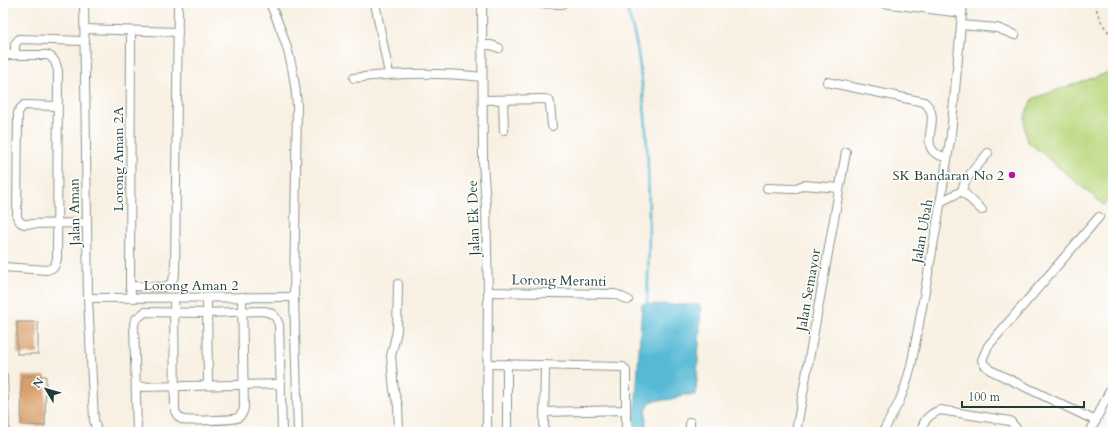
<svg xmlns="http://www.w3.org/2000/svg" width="1116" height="435" viewBox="0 0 1116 435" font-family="Cardo,serif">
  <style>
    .green { fill: #bad77e; stroke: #6c8a59 }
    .water { fill: #57bad5; stroke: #3b7c84 }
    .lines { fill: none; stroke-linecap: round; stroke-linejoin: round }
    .stream { stroke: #57bad5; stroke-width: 2.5 }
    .building { fill: #d99f6b }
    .minor-casing { stroke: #8c968b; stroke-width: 10 }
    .path { stroke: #8c968b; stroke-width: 1.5; stroke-dasharray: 3 3; stroke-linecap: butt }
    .minor { stroke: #fff; stroke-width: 8 }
    .poi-dot { fill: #b5179e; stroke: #fff; stroke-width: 1.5 }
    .labels { text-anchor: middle; stroke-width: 3; stroke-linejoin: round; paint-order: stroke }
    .street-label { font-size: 14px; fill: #1f3d34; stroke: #fff }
    .poi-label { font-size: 14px; fill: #1f3d34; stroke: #fff; text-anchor: end }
  </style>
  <rect width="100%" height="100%" fill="#fff"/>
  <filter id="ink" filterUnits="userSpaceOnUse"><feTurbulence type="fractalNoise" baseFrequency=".025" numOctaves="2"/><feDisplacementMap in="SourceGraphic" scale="8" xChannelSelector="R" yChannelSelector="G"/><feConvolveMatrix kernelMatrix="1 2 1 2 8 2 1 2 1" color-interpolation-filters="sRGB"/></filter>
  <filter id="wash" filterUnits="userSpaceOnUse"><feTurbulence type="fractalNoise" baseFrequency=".012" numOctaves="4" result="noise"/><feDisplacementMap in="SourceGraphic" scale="16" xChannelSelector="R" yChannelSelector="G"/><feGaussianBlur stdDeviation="0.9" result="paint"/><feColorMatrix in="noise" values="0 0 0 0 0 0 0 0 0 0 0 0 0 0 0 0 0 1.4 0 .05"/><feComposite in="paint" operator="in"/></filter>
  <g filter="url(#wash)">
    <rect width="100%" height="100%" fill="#f8f0e2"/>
    <!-- green -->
    <path class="green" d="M1113,71V196L1104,205L1027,141C1022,123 1024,113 1034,98Z"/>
    <!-- water -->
    <polygon class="water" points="642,304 699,305 701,309 696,395 682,395 676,399 651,401 646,411 646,432 634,431"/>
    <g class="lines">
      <!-- stream -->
      <path class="stream" d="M628,3L627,9C631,23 636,38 638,53C650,136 651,220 647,304"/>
    </g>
    <g id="blocks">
      <!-- building -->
      <g class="building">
        <rect x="17" y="322" width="21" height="32"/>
        <polygon points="22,376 46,376 45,426 21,425"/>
      </g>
    </g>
  </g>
  <g filter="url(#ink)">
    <use href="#blocks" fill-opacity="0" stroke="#8c968b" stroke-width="1"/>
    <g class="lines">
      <!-- minor casing -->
      <g class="minor-casing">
        <g id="minor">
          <polyline points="84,3 88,298 94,420 97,432"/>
          <path d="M270,3C286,40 294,64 297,105L294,297L298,432"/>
          <polyline points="375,3 389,74"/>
          <polyline points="482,3 483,162 486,205 488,292 487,432"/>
          <polyline points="538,3 562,4"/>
          <polyline points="882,3 962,13"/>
          <polyline points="961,25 997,28 1015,35"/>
          <polyline points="85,29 178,32"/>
          <polyline points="131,31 130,286 132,298"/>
          <polyline points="483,45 491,45 499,48"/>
          <polyline points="15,55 15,44 19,39 85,41"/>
          <path d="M3,57L8,55H47C54,57 56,63 58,71L57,259L54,267L47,270L3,267"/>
          <path d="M354,78C397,73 439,72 482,77"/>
          <path d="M827,82L924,102C942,116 922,139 933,151C936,155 943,156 947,158"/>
          <polyline points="483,100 545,99 549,100 550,104 552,126"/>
          <polyline points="503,100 504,130"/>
          <polyline points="58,106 24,105 20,109 18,113 17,217 20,222 24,224 87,223"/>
          <polyline points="767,188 794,189 804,185 839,188"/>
          <polyline points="940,202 962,191"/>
          <path d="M982,210L962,191C965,176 979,165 988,153"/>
          <polyline points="398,284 397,331 391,356 394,391 398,405 399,432"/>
          <polyline points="130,286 163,287 171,284 175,274 178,3"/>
          <polyline points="488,292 615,294 628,300"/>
          <polyline points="88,298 294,297"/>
          <path d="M174,298L175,411C177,415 179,419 184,420C189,421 233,420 237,418C242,416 243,412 244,408L242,297"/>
          <polyline points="207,298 208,385"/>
          <polyline points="488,364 623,367 626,371 626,432"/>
          <polyline points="3,376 5,432"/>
          <polyline points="136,387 281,384"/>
          <polyline points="544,412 626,410"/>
          <polyline points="1096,421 990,370 984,364 982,360 988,346 1099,217"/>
          <path d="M137,432L134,324L136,319L145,312L207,313L264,311C273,313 276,316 279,325L282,432"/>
          <polyline points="507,432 507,364"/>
          <polyline points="544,432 545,365"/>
          <polyline points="690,432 690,422"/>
          <polyline points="796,432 846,152"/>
          <polyline points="883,432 899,402 905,387 911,366 919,324 938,218 951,134 963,3"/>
          <path d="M922,432C922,421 930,414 940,410L1010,421L1016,428L1015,432"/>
          <polyline points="1090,432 1113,384"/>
        </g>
      </g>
      <!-- path -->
      <path class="path" d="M1095,3C1098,17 1103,27 1113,37"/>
      <!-- minor -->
      <use href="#minor" class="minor"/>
    </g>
  </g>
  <!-- markers -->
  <circle class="poi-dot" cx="1012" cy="175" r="4"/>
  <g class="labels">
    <!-- street labels -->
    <g class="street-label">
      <text transform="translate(118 159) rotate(-90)" y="5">Lorong Aman 2A</text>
      <text transform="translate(74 212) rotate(-91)" y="5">Jalan Aman</text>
      <text transform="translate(473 218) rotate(-92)" y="5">Jalan Ek Dee</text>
      <text transform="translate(922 231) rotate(-80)" y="5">Jalan Ubah</text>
      <text transform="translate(559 280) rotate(1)" y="5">Lorong Meranti</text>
      <text x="191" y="290">Lorong Aman 2</text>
      <text transform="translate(808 290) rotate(-80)" y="5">Jalan Semayor</text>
    </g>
    <!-- poi labels -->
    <g class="poi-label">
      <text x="1004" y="180">SK Bandaran No 2</text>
    </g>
  </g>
  <!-- margin -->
  <rect width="1116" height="435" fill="none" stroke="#fff" stroke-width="16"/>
  <!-- north arrow -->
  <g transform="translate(46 389) rotate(308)" stroke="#ffffff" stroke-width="3" paint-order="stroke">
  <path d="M0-3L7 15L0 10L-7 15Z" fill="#1f3d34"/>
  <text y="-6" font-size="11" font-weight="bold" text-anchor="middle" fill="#1f3d34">N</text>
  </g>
  <!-- scale -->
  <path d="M962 401v6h122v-6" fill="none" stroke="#1f3d34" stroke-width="2"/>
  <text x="968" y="401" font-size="12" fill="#1f3d34" stroke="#ffffff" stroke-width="3" paint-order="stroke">100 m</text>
</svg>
